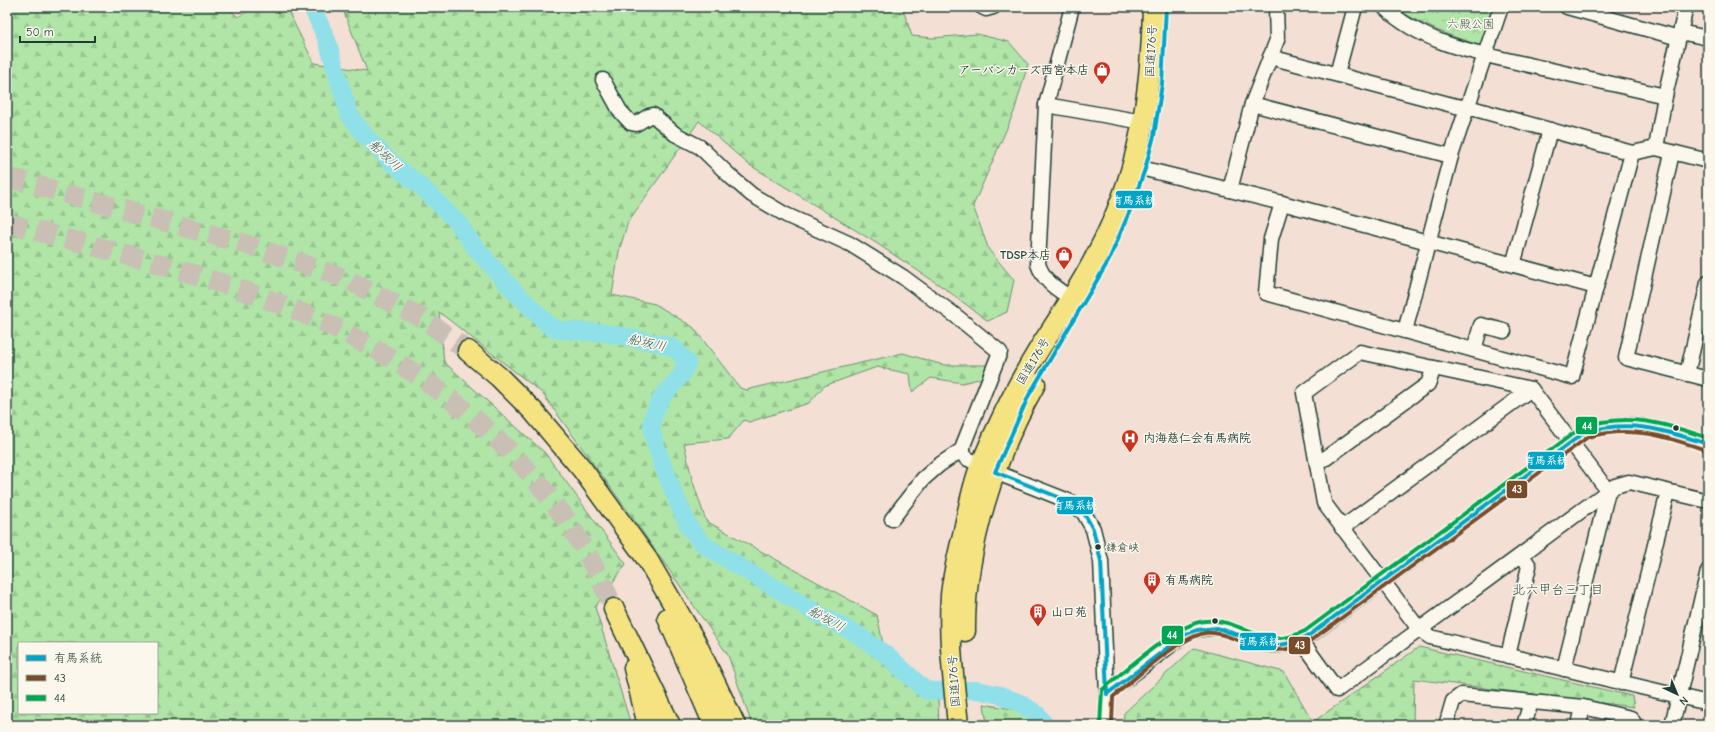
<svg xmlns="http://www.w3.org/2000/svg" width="1715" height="732" viewBox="0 0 1715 732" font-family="'Comic Neue','Klee One',sans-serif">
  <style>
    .forest { fill: url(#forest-firs); stroke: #68916e; fill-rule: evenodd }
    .park { fill: url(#park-crowns); stroke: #68916e }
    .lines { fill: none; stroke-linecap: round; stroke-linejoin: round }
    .river { stroke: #8fe0e9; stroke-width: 18 }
    .highway-tunnel { stroke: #c9bfb5; stroke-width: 20; stroke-dasharray: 20 10; stroke-linecap: butt }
    .minor-casing { stroke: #1f3d34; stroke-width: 17 }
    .highway-casing { stroke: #1f3d34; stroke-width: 23 }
    .minor { stroke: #fbf7ec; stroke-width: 14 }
    .highway { stroke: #f5e382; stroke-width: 20 }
    .bus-1-casing { stroke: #fbf7ec; stroke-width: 7 }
    .bus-2-casing { stroke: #fbf7ec; stroke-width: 7 }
    .bus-3-casing { stroke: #fbf7ec; stroke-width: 7 }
    .bus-1 { stroke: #02a4c6; stroke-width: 4 }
    .bus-2 { stroke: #7a4b2a; stroke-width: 4 }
    .bus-3 { stroke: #00a651; stroke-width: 4 }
    .bus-dot { fill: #1f3d34; stroke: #fbf7ec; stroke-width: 1.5 }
    .labels { text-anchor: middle; stroke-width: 3; stroke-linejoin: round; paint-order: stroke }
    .bus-label { font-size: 11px; fill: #1f3d34; stroke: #fbf7ec; text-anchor: start }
    .park-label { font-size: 12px; fill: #3c5f4b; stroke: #fbf7ec }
    .street-label { font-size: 12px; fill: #1f3d34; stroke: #fbf7ec }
    .poi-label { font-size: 12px; font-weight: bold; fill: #1f3d34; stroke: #fbf7ec; text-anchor: start }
    .water-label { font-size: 13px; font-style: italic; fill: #355e58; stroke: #fbf7ec }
    .neighbourhood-label { font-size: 13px; fill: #1f3d34; stroke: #fbf7ec }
    .line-badge { stroke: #fbf7ec; stroke-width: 1.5 }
    .badge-label { font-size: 11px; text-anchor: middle; font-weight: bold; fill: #fff }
  </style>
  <defs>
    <pattern id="forest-firs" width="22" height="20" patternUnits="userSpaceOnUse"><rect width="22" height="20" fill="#b0e5a7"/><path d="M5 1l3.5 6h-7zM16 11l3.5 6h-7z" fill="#97c590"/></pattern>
    <pattern id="park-crowns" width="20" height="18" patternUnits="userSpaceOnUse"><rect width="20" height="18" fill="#b0e5a7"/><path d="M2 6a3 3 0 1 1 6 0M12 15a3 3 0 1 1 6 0" fill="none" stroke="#97c590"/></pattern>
  </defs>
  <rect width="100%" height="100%" fill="#f4dfd5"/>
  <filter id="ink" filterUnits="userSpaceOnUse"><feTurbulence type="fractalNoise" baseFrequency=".025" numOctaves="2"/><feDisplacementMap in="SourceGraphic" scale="8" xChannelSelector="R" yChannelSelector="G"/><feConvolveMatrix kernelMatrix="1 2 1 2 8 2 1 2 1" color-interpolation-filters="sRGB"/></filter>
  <g filter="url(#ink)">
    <!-- forest -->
    <g class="forest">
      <path d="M7,7H227L238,17L255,7H286L314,63L367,71L342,7H902L912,36L933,38L977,34L1009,42L1028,64L1014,112L973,206L989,250L1014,280L1007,312L988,321L944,288L873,241L748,164L699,121L628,222L619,251L612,295L655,304L693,327L740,388L746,390L903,353L943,365H987L983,378L962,383L931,378L912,392L910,374L877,367L824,386L809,403L749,422L744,420L728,439L684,443L692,479L706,521L877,615L888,668L938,700L939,725H752L728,655L635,521L542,393L439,312L444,362L545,453L626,564L595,607L631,725H7ZM19,643H157V713H19Z"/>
      <polygon points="1419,647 1632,696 1634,707 1414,679 1413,725 1123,725 1124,713 1194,648 1284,672 1313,722"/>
      <polygon points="984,704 1023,711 1037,725 991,725 986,718"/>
    </g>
    <!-- park -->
    <path class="park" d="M1395,7H1495L1481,46C1449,35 1423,27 1395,7Z"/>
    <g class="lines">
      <!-- river -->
      <path class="river" d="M312,7L327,40L349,114L366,137L391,162L424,189L458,223L474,246L513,290L552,328L561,330L606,333L662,344L674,348L687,362C683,381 663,389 657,407C655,412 652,419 652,425C650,439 682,513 690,528C694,534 700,540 704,545L823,617L857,634L889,657L925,690L935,691L977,690L1000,695L1020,703L1037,714L1045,725"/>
      <!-- highway-tunnel -->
      <g class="highway-tunnel">
        <polyline points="7,177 245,244 344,278 422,318 468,351"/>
        <path d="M7,223C100,248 195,271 285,306C394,348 503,425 568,523C586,550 601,579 614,609"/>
      </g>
      <!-- minor casing -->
      <g class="minor-casing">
        <g id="minor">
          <polyline points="982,7 986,9 993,7"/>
          <path d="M1072,7L1046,105L1038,264C1044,282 1057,289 1072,299"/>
          <path d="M1384,7C1425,47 1489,55 1542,68C1583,77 1624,87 1665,96"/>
          <polyline points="1567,7 1679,38"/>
          <polyline points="1680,32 1708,38"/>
          <polyline points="1270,57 1456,106 1475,109 1632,153 1656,148 1708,161"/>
          <polyline points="1337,74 1355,7"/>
          <polyline points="603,80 620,111 631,123 636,124 649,116 653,115 675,134 700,147 732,178 752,195 786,215 850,244 903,277 956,316 1000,352 964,443 962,452 966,458 995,472 1071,502 1084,513 1093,529 1101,561 1107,694 1106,725"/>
          <polyline points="1252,104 1451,156"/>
          <polyline points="1046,105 1143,122"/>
          <polyline points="1656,148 1665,96 1686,7"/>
          <polyline points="1672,153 1626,358 1708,379"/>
          <polyline points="1145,169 1282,203 1596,287"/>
          <polyline points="1230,190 1252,104 1277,40 1276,7"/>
          <polyline points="1282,203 1271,239 1266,293 1572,377 1632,153"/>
          <polyline points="1513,265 1550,130"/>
          <polyline points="1405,331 1451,156 1501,7"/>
          <polyline points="1474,350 1481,325 1504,331"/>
          <polyline points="1687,374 1708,283"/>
          <polyline points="1317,461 1326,458 1428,384 1434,368"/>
          <polyline points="1608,491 1531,389 1360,352 1304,393 1324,503 1419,629 1430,637 1708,703"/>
          <polyline points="892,519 923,479 939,465 963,449"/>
          <polyline points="1342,528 1531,389"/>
          <polyline points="1301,640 1337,690 1615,486 1629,482 1708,501"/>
          <polyline points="1508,656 1529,566 1522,555"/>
          <polyline points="1564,669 1608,491"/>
          <polyline points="1621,683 1668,492"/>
          <path d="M1107,694L1184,635C1221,618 1232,636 1266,644C1283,648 1299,641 1313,633L1585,432C1631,416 1664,430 1708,444"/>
          <polyline points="1449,725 1447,722 1453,701 1461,695 1583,707 1631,718 1635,725"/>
          <polyline points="1524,725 1531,702"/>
          <polyline points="1579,725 1583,707"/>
          <polyline points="1672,725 1708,571"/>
        </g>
      </g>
      <!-- highway casing -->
      <g class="highway-casing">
        <g id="highway">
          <polyline points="468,351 499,377 533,411 582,469 647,559 695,641 735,725"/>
          <polyline points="614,609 670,725"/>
          <polyline points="668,618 714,725"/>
          <path d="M965,631C964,550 995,454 1035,384"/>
          <polyline points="634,668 648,725"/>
          <path d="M958,725C954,683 948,638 951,595C953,575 958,555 963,535C968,512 972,487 981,465C998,424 1018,383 1041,346C1061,315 1081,286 1097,254C1140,173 1151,97 1153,7"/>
        </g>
      </g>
      <!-- minor -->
      <use href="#minor" class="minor"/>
      <!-- highway -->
      <use href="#highway" class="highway"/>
      <!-- bus-1 casing -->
      <g class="bus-1-casing">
        <g id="bus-1">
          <polyline points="1107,694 1101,561 1093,529 1084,513 1071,502 995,472 1029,395 1109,260 1131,208 1145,169 1154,136 1162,84 1166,7"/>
          <path d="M1107,694L1184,635L1197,630L1217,628L1266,644L1279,645L1291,643L1308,636L1585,432C1631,419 1664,430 1708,444"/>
        </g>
      </g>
      <!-- bus-2 casing -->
      <g class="bus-2-casing">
        <path id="bus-2" d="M1112,725L1113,697C1135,678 1177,639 1205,633C1214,632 1224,635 1232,638C1263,649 1278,657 1310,641L1588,437C1632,425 1664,436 1706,450"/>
      </g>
      <!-- bus-3 casing -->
      <g class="bus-3-casing">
        <path id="bus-3" d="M1100,725L1102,690C1124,671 1178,623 1205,621C1246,618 1259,653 1305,631L1582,427C1628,412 1664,423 1708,438"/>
      </g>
      <!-- bus-1 -->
      <use href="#bus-1" class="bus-1"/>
      <!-- bus-2 -->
      <use href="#bus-2" class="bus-2"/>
      <!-- bus-3 -->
      <use href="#bus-3" class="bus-3"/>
    </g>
  </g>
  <!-- icons -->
  <defs>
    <g id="shop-pin" transform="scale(0.9)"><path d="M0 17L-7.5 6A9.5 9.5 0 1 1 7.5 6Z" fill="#c8321e" stroke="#fbf7ec"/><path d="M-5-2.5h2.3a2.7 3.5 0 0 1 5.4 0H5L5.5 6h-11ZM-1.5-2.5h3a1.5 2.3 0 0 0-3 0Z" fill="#fff"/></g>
    <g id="hospital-pin" transform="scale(0.9)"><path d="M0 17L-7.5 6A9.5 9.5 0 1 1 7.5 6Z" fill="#c8321e" stroke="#fbf7ec"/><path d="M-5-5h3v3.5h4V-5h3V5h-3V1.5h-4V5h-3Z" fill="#fff"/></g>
    <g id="building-pin" transform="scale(0.9)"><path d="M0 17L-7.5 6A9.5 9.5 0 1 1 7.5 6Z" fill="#c8321e" stroke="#fbf7ec"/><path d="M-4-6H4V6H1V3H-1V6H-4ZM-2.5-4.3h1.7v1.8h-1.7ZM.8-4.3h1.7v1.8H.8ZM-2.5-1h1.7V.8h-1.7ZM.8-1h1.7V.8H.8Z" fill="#fff"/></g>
  </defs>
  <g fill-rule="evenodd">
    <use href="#shop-pin" x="1102" y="70"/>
    <use href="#shop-pin" x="1064" y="255"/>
    <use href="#hospital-pin" x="1130" y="438"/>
    <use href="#building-pin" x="1152" y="580"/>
    <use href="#building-pin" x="1038" y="612"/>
  </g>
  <!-- markers -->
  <g class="bus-dot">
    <circle cx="1676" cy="428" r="3.5"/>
    <circle cx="1098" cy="547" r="3.5"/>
    <circle cx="1215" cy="621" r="3.5"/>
  </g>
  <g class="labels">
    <!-- bus labels -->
    <g class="bus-label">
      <text x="1106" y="551">鎌倉峡</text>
    </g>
    <!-- park labels -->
    <g class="park-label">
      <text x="1471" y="28">六殿公園</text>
    </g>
    <!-- street labels -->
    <g class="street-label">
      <text transform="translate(1151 51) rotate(-87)" y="4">国道176号</text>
      <text transform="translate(1033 361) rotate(-59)" y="4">国道176号</text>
      <text transform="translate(954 681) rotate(-94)" y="4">国道176号</text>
    </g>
    <!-- poi labels -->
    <g class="poi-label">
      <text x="1089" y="74" text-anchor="end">アーバンカーズ西宮本店</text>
      <text x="1051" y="259" text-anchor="end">TDSP本店</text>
      <text x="1143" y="442">内海慈仁会有馬病院</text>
      <text x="1165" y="584">有馬病院</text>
      <text x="1051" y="616">山口苑</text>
    </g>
    <!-- water labels -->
    <g class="water-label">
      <text transform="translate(386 155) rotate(43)" y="5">船坂川</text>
      <text transform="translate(647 342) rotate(13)" y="5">船坂川</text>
      <text transform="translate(827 618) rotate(29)" y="5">船坂川</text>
    </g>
    <!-- neighbourhood labels -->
    <g class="neighbourhood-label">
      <text x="1558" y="594">北六甲台三丁目</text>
    </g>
  </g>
  <g class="line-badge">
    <rect x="1115" y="190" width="38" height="19" rx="4" fill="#02a4c6"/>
    <rect x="1575" y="416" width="23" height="19" rx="4" fill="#00a651"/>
    <rect x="1527" y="451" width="38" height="19" rx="4" fill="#02a4c6"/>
    <rect x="1506" y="480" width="22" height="19" rx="4" fill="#7a4b2a"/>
    <rect x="1056" y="496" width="38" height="19" rx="4" fill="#02a4c6"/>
    <rect x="1161" y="625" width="23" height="20" rx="4" fill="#00a651"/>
    <rect x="1239" y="632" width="38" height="19" rx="4" fill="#02a4c6"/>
    <rect x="1288" y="636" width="23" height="19" rx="4" fill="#7a4b2a"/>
  </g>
  <g class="badge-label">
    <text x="1134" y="204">有馬系統</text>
    <text x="1587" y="430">44</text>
    <text x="1546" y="464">有馬系統</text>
    <text x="1517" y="493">43</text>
    <text x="1075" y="509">有馬系統</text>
    <text x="1172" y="639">44</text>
    <text x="1258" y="645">有馬系統</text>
    <text x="1300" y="649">43</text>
  </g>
  <!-- margin -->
  <rect width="1715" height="732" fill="none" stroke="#fbf7ec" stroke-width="24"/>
  <rect x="12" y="12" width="1691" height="708" fill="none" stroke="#1f3d34" stroke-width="1.5" filter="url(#ink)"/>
  <!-- legend -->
  <rect x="18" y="642" width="140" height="72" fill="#fbf7ec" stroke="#a3ada2"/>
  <rect x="26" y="655" width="20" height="6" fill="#02a4c6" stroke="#a3ada2"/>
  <text x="54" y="662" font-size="12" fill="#1f3d34">有馬系統</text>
  <rect x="26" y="675" width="20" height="6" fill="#7a4b2a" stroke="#a3ada2"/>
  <text x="54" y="682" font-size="12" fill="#1f3d34">43</text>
  <rect x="26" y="695" width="20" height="6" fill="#00a651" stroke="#a3ada2"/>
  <text x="54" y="702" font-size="12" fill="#1f3d34">44</text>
  <!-- north arrow -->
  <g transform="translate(1677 694) rotate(136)" stroke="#fbf7ec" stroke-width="3" paint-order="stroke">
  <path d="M0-3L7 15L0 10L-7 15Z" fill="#1f3d34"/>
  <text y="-6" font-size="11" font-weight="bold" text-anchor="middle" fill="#1f3d34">N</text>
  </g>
  <!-- scale -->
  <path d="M20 36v6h75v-6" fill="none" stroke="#1f3d34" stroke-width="2"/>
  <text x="26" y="36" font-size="12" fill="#1f3d34" stroke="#fbf7ec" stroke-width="3" paint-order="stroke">50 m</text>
</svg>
